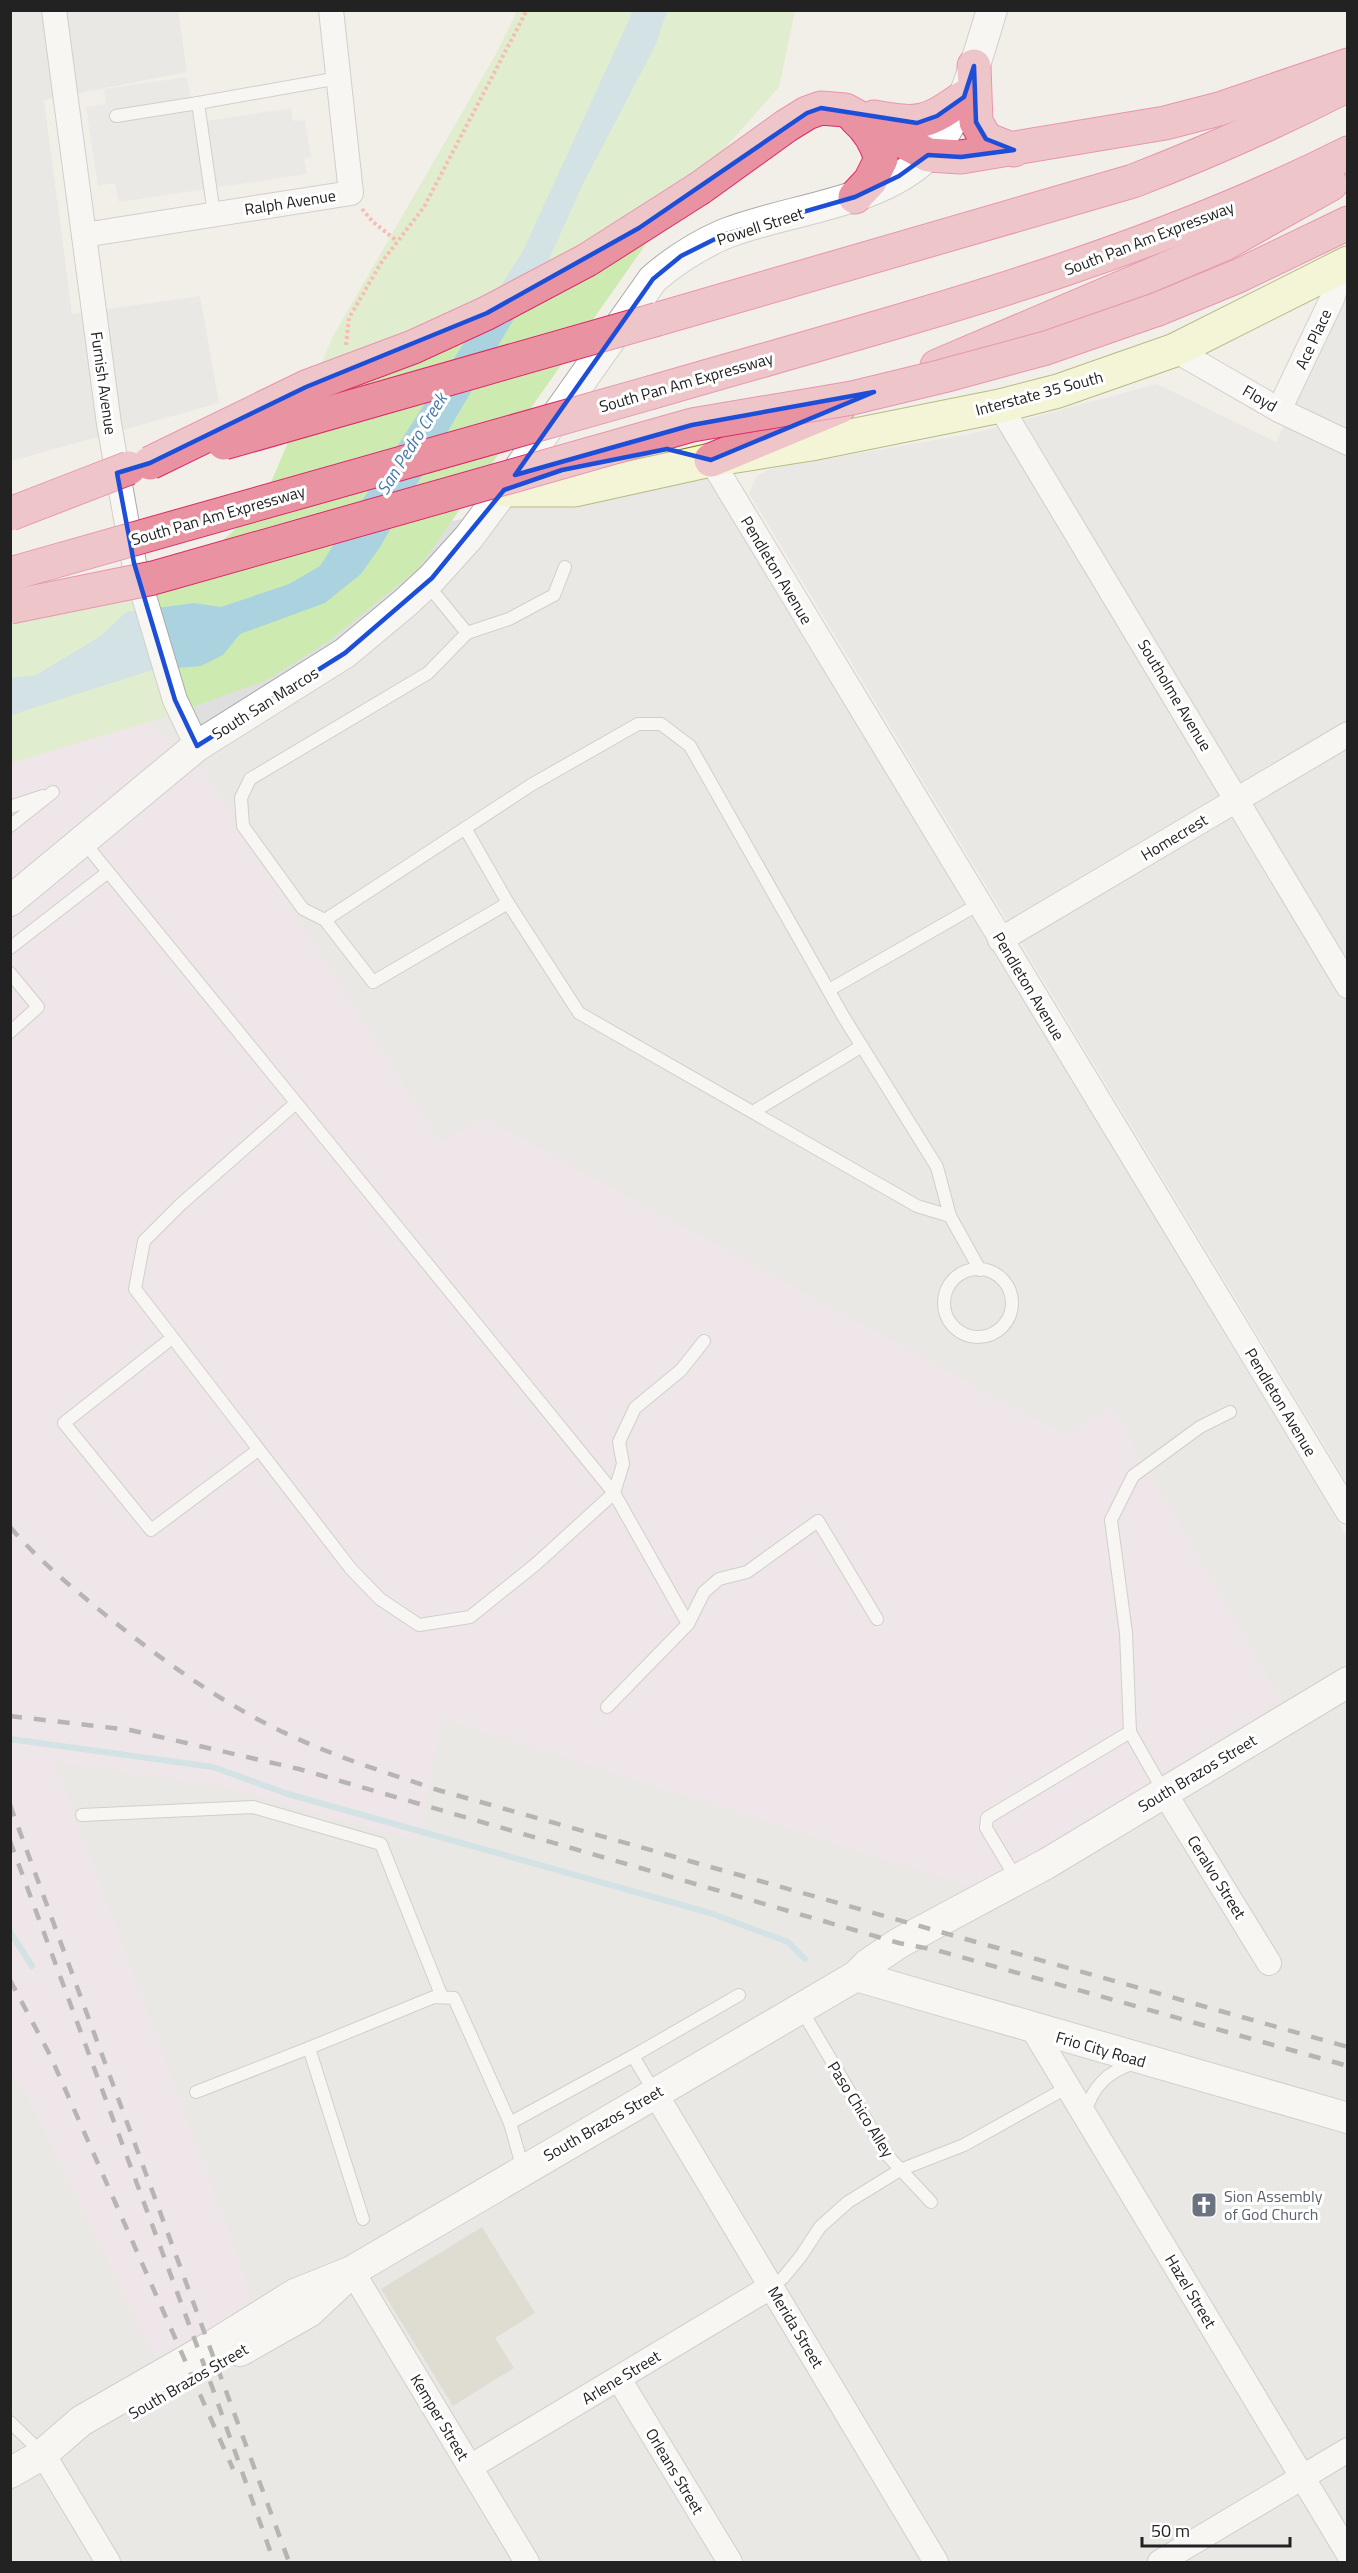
<svg xmlns="http://www.w3.org/2000/svg" width="1358" height="2573" viewBox="0 0 1358 2573" font-family="'Titillium Web',sans-serif">
  <style>
    .residential { fill: #e0dfdf }
    .industrial { fill: #ebdbe8 }
    .construction { fill: #c7c7b4 }
    .grass { fill: #cdebb0 }
    .parking { fill: #e2e2e2 }
    .water { fill: #aad3df }
    .lines { fill: none; stroke-linecap: round; stroke-linejoin: round }
    .stream { stroke: #aad3df; stroke-width: 6 }
    .service-casing { stroke: #a9a9a9; stroke-width: 14 }
    .minor-casing { stroke: #a9a9a9; stroke-width: 26 }
    .tertiary-casing { stroke: #a9a9a9; stroke-width: 32 }
    .secondary-casing { stroke: #707d05; stroke-width: 35 }
    .motorway-casing { stroke: #dc2a67; stroke-width: 35 }
    .path { stroke: #fa8072; stroke-width: 4; stroke-dasharray: 3 3; stroke-linecap: butt }
    .service { stroke: #fff; stroke-width: 12 }
    .minor { stroke: #fff; stroke-width: 24 }
    .tertiary { stroke: #fff; stroke-width: 30 }
    .secondary { stroke: #f7fabf; stroke-width: 33 }
    .motorway { stroke: #e892a2; stroke-width: 33 }
    .rail { stroke: #707070; stroke-width: 4.5; stroke-dasharray: 12 12; stroke-linecap: butt }
    .motorway-bridge-casing { stroke: #dc2a67; stroke-width: 35; stroke-linecap: butt }
    .motorway-bridge { stroke: #e892a2; stroke-width: 33 }
    .marked { fill: none; stroke: #1d4ed8; stroke-width: 4.5; stroke-linejoin: round }
    .labels { text-anchor: middle; stroke-width: 6; stroke-linejoin: round; paint-order: stroke }
    .street-label { font-size: 16px; fill: #222; stroke: #fff }
    .worship-label { font-size: 16px; fill: #5b616d; stroke: #fff; text-anchor: start }
    .water-label { font-size: 18px; font-style: italic; fill: #4a7aab; stroke: #fff }
  </style>
  <rect width="100%" height="100%" fill="#f2efe9"/>
  <!-- residential -->
  <g class="residential">
    <polygon points="11,11 178,11 187,72 44,100 72,314 200,296 219,403 11,461"/>
    <polygon points="1347,289 1347,1483 749,493 757,476 770,469 975,433 1157,384 1276,442"/>
    <polygon points="691,469 712,479 1347,1537 1347,2562 11,2562 11,635 282,558"/>
  </g>
  <!-- industrial -->
  <polygon class="industrial" points="147,722 203,770 441,1143 482,1117 1066,1436 1111,1406 1281,1700 978,1889 442,1718 418,1841 221,1786 55,1762 255,2303 157,2362 26,2094 11,2075 11,763"/>
  <!-- construction -->
  <polygon class="construction" points="482,2227 535,2313 495,2338 514,2368 453,2406 381,2289"/>
  <!-- grass -->
  <polygon class="grass" points="517,11 795,11 779,87 667,214 418,569 326,643 267,680 168,716 11,763 10,589 84,580 221,542 261,506 333,336 497,52"/>
  <!-- parking -->
  <polygon class="parking" points="187,77 194,123 291,108 293,121 305,120 311,157 304,158 307,174 119,202 115,183 98,186 86,107 106,104 104,89"/>
  <!-- water -->
  <polygon class="water" points="633,11 667,11 656,44 583,184 549,259 380,547 361,574 325,603 240,634 223,655 201,666 153,670 11,715 11,678 36,675 101,636 126,612 194,603 221,607 289,584 320,566 522,253"/>
  <g class="lines">
    <!-- stream -->
    <g class="stream">
      <polyline points="10,1739 213,1767 288,1794 710,1913 788,1942 805,1959"/>
      <polyline points="10,1932 32,1966"/>
    </g>
    <!-- service casing -->
    <g class="service-casing">
      <g id="service">
        <polyline points="198,103 339,78"/>
        <polyline points="116,116 198,103 214,214"/>
        <polyline points="565,567 554,595 509,619 467,633 428,673 250,779 241,798 243,826 303,909 325,920 373,982 508,903 579,1013 917,1206 950,1216 980,1270"/>
        <polyline points="427,584 467,633"/>
        <polyline points="10,807 43,796"/>
        <polyline points="10,826 53,792"/>
        <polyline points="465,828 508,903"/>
        <polyline points="83,841 614,1493 688,1624 607,1707"/>
        <polyline points="325,920 531,785 638,724 661,724 690,746 843,1016 937,1167 950,1216"/>
        <polyline points="10,948 108,872"/>
        <polyline points="10,973 38,1007 10,1032"/>
        <polyline points="829,990 979,904"/>
        <polyline points="296,1103 180,1205 144,1241 135,1289 351,1569 380,1599 419,1625 470,1617 536,1564 614,1493 623,1464 619,1442 635,1408 681,1370 704,1341"/>
        <polyline points="753,1112 862,1046"/>
        <circle cx="978" cy="1303" r="34"/>
        <polyline points="172,1338 64,1423 151,1530 258,1450"/>
        <polyline points="688,1624 704,1592 719,1579 747,1572 818,1521 877,1619"/>
        <polyline points="1164,1792 1130,1732 1126,1633 1111,1520 1133,1476 1200,1427 1230,1412"/>
        <polyline points="82,1815 253,1807 381,1844 442,1997"/>
        <polyline points="1016,1878 986,1828 987,1818 1130,1732"/>
        <polyline points="801,2009 887,2155 931,2202"/>
        <polyline points="196,2092 309,2048"/>
        <polyline points="655,2093 633,2056 739,1995"/>
        <path d="M1085,2113C1093,2086 1108,2071 1135,2063"/>
        <polyline points="510,2123 523,2169"/>
        <polyline points="363,2219 309,2048 434,1997 454,1998 510,2123 633,2056"/>
        <polyline points="772,2286 783,2278 801,2256 820,2227 848,2202 900,2170 964,2145 1068,2087"/>
        <polyline points="10,2422 43,2454"/>
      </g>
    </g>
    <!-- minor casing -->
    <g class="minor-casing">
      <g id="minor">
        <polyline points="54,10 109,424 134,563 175,700 197,746"/>
        <polyline points="84,235 351,193 331,10"/>
        <polyline points="1175,350 1279,410 1348,443"/>
        <polyline points="1000,406 1348,986"/>
        <polyline points="1279,410 1332,299 1342,266"/>
        <polyline points="711,460 1348,1512"/>
        <polyline points="1000,940 1348,734"/>
        <polyline points="1164,1792 1269,1963"/>
        <polyline points="1033,2029 1348,2553"/>
        <polyline points="655,2093 936,2562"/>
        <polyline points="352,2271 527,2562"/>
        <polyline points="619,2379 730,2562"/>
        <polyline points="43,2454 108,2562"/>
        <polyline points="470,2467 772,2286"/>
        <polyline points="1160,2562 1348,2450"/>
      </g>
    </g>
    <!-- tertiary casing -->
    <g class="tertiary-casing">
      <g id="tertiary">
        <path d="M10,901L197,746L345,653L405,603L432,578L469,537L504,490L653,279C675,260 695,247 722,235C784,209 879,205 928,155C963,118 977,57 992,10"/>
        <polyline points="856,1976 1348,2118"/>
        <polyline points="240,2351 309,2312 341,2282"/>
        <polyline points="10,2473 43,2454 81,2421 210,2347 295,2294 352,2271 856,1976 868,1964 899,1943 1046,1864 1348,1682"/>
      </g>
    </g>
    <!-- secondary casing -->
    <g class="secondary-casing">
      <polyline id="secondary" points="504,490 575,490 711,460 811,444 1000,406 1058,391 1175,350 1348,263"/>
    </g>
    <!-- motorway casing -->
    <g class="motorway-casing">
      <g id="motorway">
        <polyline points="974,66 976,122 986,139 1014,150"/>
        <path d="M874,117C919,126 927,123 964,97"/>
        <polyline points="700,188 786,126 807,113 821,108 845,110 928,155 961,157 1165,123 1219,109 1348,65"/>
        <path d="M855,197L870,181L881,159C876,143 869,130 856,119"/>
        <polyline points="1158,309 1238,276 1348,223"/>
        <path d="M658,319L1133,181C1206,153 1278,121 1348,85"/>
        <polyline points="937,366 1224,244 1331,184"/>
        <path d="M653,392C889,323 1128,264 1348,153"/>
        <polyline points="711,460 839,407"/>
      </g>
    </g>
    <!-- path -->
    <g class="path">
      <polyline points="362,209 373,222 397,241"/>
      <polyline points="346,345 349,318 381,263 424,207 527,10"/>
    </g>
    <!-- service -->
    <use href="#service" class="service"/>
    <!-- minor -->
    <use href="#minor" class="minor"/>
    <!-- tertiary -->
    <use href="#tertiary" class="tertiary"/>
    <!-- secondary -->
    <use href="#secondary" class="secondary"/>
    <!-- motorway -->
    <use href="#motorway" class="motorway"/>
    <!-- rail -->
    <g class="rail">
      <path d="M10,1527C39,1561 74,1589 108,1617C166,1663 228,1708 296,1738C342,1759 390,1774 438,1790L1348,2047"/>
      <polyline points="10,1716 130,1730 299,1769 899,1943 936,1950 1348,2066"/>
      <polyline points="10,1805 289,2562"/>
      <polyline points="10,1841 210,2381 274,2562"/>
      <polyline points="10,1980 50,2055 233,2469"/>
    </g>
    <!-- motorway-bridge casing -->
    <g class="motorway-bridge-casing">
      <g id="motorway-bridge">
        <polyline points="224,443 658,319"/>
        <polyline points="150,463 306,387 413,347 487,313 587,260 700,188"/>
        <polyline points="10,514 129,468"/>
        <polyline points="10,574 653,392"/>
        <polyline points="10,607 153,578 692,425 852,398 943,376 1046,348 1158,309"/>
      </g>
    </g>
    <!-- motorway-bridge -->
    <use href="#motorway-bridge" class="motorway-bridge"/>
  </g>
  <!-- marked area -->
  <path d="M0 0H1358V2573H0ZM974,66L976,122L986,139L1014,150L961,157L928,155L899,176L855,197L723,235L681,256L653,279L515,475L692,425L874,392L711,460L667,449L562,470L504,490L432,578L345,653L197,746L175,700L134,563L117,473L150,463L306,387L487,313L639,228L807,113L821,108L917,123L937,116L964,97Z" fill="#f2efe9" fill-opacity=".55" fill-rule="evenodd"/>
  <path class="marked" d="M974,66L976,122L986,139L1014,150L961,157L928,155L899,176L855,197L723,235L681,256L653,279L515,475L692,425L874,392L711,460L667,449L562,470L504,490L432,578L345,653L197,746L175,700L134,563L117,473L150,463L306,387L487,313L639,228L807,113L821,108L917,123L937,116L964,97Z"/>
  <!-- icons -->
  <defs>
    <g id="church-square" transform="scale(1.35)"><rect x="-9" y="-9" width="18" height="18" rx="4" fill="#6b7280" stroke="#fff"/><path d="M-1.2-6h2.4v3.5h3.3v2.4h-3.3V6h-2.4V-.1h-3.3v-2.4h3.3Z" fill="#fff"/></g>
  </defs>
  <g fill-rule="evenodd">
    <use href="#church-square" x="1204" y="2205"/>
  </g>
  <g class="labels">
    <!-- street labels -->
    <g class="street-label">
      <text transform="translate(290 202) rotate(-9)" y="6">Ralph Avenue</text>
      <text transform="translate(760 226) rotate(-18)" y="6">Powell Street</text>
      <text transform="translate(1149 238) rotate(-21)" y="6">South Pan Am Expressway</text>
      <text transform="translate(1313 339) rotate(-65)" y="6">Ace Place</text>
      <text transform="translate(686 382) rotate(-16)" y="6">South Pan Am Expressway</text>
      <text transform="translate(104 383) rotate(82)" y="6">Furnish Avenue</text>
      <text transform="translate(1039 393) rotate(-15)" y="6">Interstate 35 South</text>
      <text transform="translate(1260 398) rotate(30)" y="6">Floyd</text>
      <text transform="translate(218 515) rotate(-16)" y="6">South Pan Am Expressway</text>
      <text transform="translate(777 570) rotate(59)" y="6">Pendleton Avenue</text>
      <text transform="translate(1175 695) rotate(59)" y="6">Southolme Avenue</text>
      <text transform="translate(265 703) rotate(-32)" y="6">South San Marcos</text>
      <text transform="translate(1174 837) rotate(-31)" y="6">Homecrest</text>
      <text transform="translate(1029 986) rotate(59)" y="6">Pendleton Avenue</text>
      <text transform="translate(1281 1402) rotate(59)" y="6">Pendleton Avenue</text>
      <text transform="translate(1197 1773) rotate(-31)" y="6">South Brazos Street</text>
      <text transform="translate(1217 1877) rotate(58)" y="6">Ceralvo Street</text>
      <text transform="translate(1101 2049) rotate(16)" y="6">Frio City Road</text>
      <text transform="translate(861 2109) rotate(58)" y="6">Paso Chico Alley</text>
      <text transform="translate(603 2123) rotate(-30)" y="6">South Brazos Street</text>
      <text transform="translate(1191 2291) rotate(59)" y="6">Hazel Street</text>
      <text transform="translate(796 2327) rotate(59)" y="6">Merida Street</text>
      <text transform="translate(621 2377) rotate(-31)" y="6">Arlene Street</text>
      <text transform="translate(188 2381) rotate(-30)" y="6">South Brazos Street</text>
      <text transform="translate(440 2417) rotate(59)" y="6">Kemper Street</text>
      <text transform="translate(675 2471) rotate(59)" y="6">Orleans Street</text>
    </g>
    <!-- worship labels -->
    <g class="worship-label">
      <text x="1224" y="2202">Sion Assembly<tspan x="1224" dy="18">of God Church</tspan></text>
    </g>
    <!-- water labels -->
    <g class="water-label">
      <text transform="translate(412 444) rotate(-58)" y="6">San Pedro Creek</text>
    </g>
  </g>
  <!-- border -->
  <rect width="1358" height="2573" fill="none" stroke="#222222" stroke-width="24"/>
  <!-- scale -->
  <path d="M1142 2537v9h148v-9" fill="none" stroke="#222222" stroke-width="3"/>
  <text x="1151" y="2537" font-size="18" fill="#222222" stroke="#ffffff" stroke-width="4.5" paint-order="stroke">50 m</text>
</svg>
